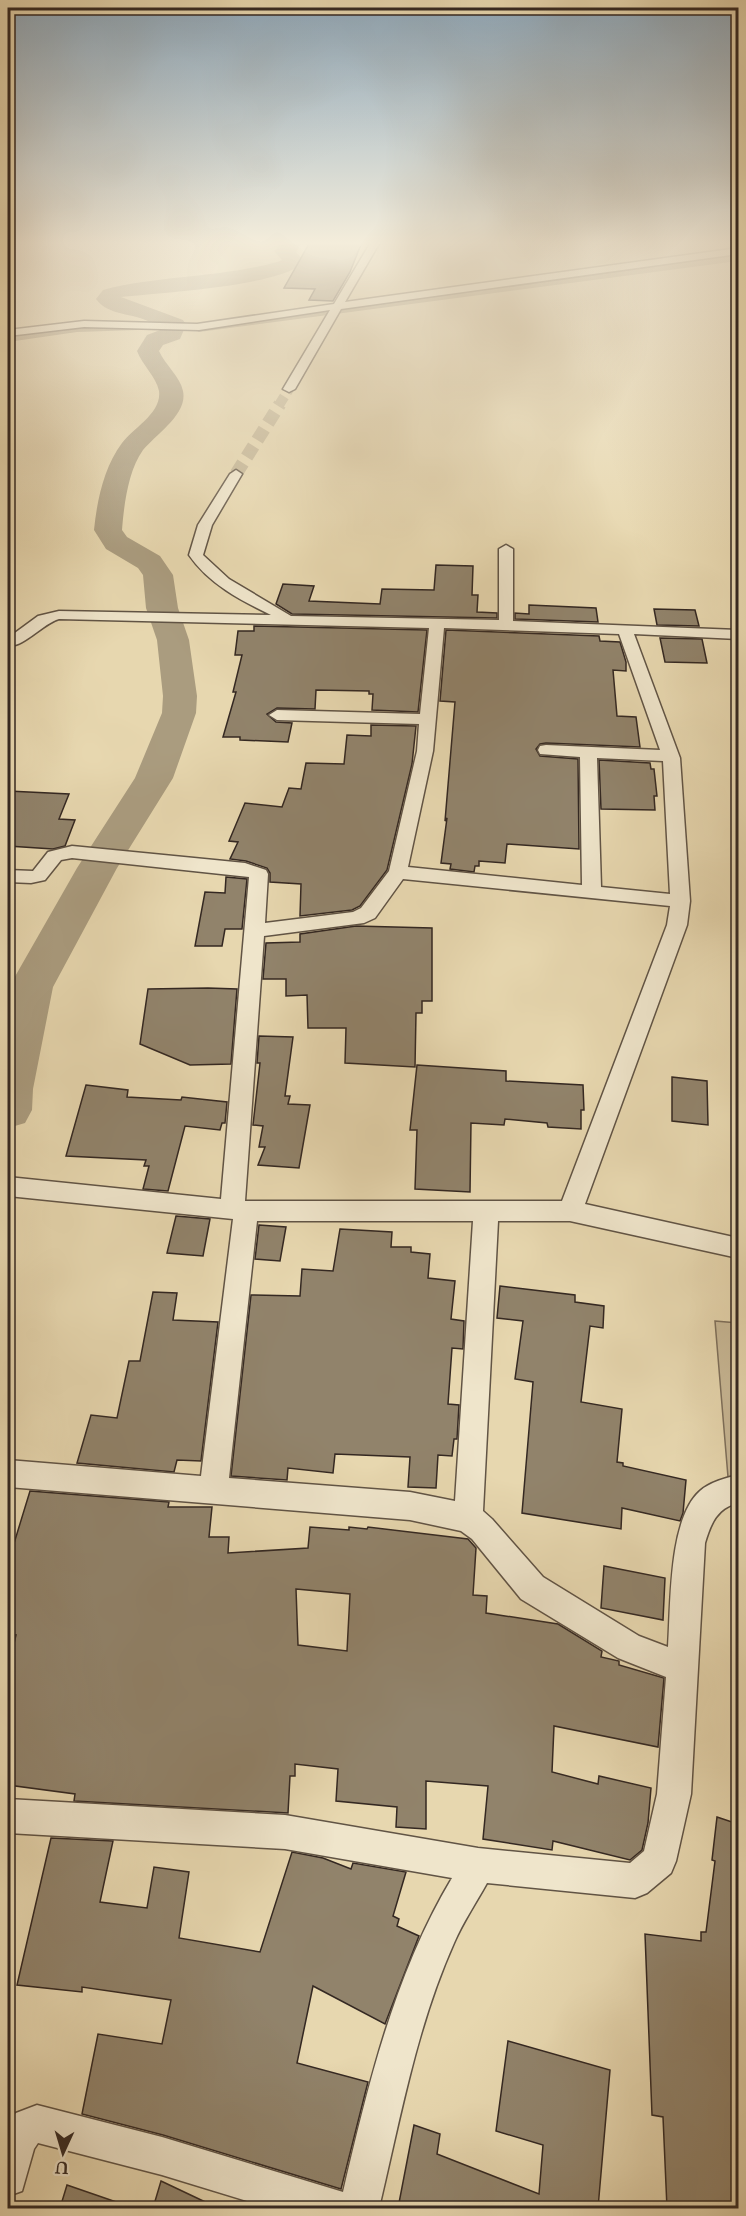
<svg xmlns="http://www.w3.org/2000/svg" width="746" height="2216" viewBox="0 0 746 2216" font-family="'IM FELL Double Pica',serif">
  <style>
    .green { fill: #c9b997; stroke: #7e705c; stroke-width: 1.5 }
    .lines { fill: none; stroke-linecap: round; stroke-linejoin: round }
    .canal { fill: #aa9c7f; fill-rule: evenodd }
    .river { fill: #aa9c7f; fill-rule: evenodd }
    .building { fill: #91836b; stroke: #342822; stroke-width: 1.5; fill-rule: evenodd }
    .street-tunnel-far1 { stroke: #c3b493; stroke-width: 10; stroke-dasharray: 10 5; stroke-linecap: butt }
    .street-tunnel { stroke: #c3b493; stroke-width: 13; stroke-dasharray: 13 7; stroke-linecap: butt }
    .street-casing { stroke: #615445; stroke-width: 3 }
    .street { fill: #efe5cb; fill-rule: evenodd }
  </style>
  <rect width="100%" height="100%" fill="#e7d7af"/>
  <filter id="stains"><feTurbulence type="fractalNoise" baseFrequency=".00333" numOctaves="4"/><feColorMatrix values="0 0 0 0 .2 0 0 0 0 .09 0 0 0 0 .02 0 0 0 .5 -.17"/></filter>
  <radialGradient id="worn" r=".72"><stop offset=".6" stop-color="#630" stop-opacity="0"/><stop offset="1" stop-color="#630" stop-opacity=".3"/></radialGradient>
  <!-- green -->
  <polygon class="green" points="715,1321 738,1323 738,1477 728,1477"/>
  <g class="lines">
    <!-- canal -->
    <g class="canal">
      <polygon points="738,253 738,261 199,332 192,328 199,324"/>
      <polygon points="132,323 137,324 139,327 137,330 77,332 8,342 8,334 77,324"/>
    </g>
    <!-- river -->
    <path class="river" d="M283,242H302L296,252L304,261C287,286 155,293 121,297L183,320L186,325L180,339L163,345L159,351C165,365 180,376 183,391C188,414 156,434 143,450C128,471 124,505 122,530L127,537L160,556L173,575L178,608L189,640L197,696L196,713L173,778L117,868L53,987L33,1089L32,1110L25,1123L8,1128L9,987L77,868L135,778L162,713L163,696L157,640L146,608L143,575L138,568L106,549L94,530C97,500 104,467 122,443C133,428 162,413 159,391C156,376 142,365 137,351L147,335L163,329C157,327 155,324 150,322C134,313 108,316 96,299L103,290C160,275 220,278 277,262L282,260L274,251Z"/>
  </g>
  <!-- building -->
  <g class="building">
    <polygon points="310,242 362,242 350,272 333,301 309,300 315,289 284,288"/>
    <polygon points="436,565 473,566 472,595 478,595 477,612 497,613 497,618 292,614 276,604 283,584 314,586 309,601 380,604 382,589 434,590"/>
    <polygon points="529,605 596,608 598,622 515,619 515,613 529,614"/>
    <polygon points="654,609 695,610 699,626 657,625"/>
    <polygon points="254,626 427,630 418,712 372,710 373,694 369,694 369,691 316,690 315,709 277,708 267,714 276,722 292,723 288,742 240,740 240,737 223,737 236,692 233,692 242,655 235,655 238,631 254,631"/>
    <polygon points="446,630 599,636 600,641 620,642 626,662 626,671 613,670 617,716 636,717 640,747 546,743 540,744 536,749 540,756 578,759 579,849 507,844 505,863 479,861 479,866 475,866 474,872 450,869 451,864 441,863 447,818 445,821 455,702 440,701"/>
    <polygon points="660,638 702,639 707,663 665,662"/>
    <polygon points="371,725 416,726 412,764 387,870 360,906 352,910 300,916 301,884 270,882 270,873 267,868 246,861 230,859 238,842 229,841 245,803 282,807 289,788 301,789 306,763 344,764 347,735 371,736"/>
    <polygon points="599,760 650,763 651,769 654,769 657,796 654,796 655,810 601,809"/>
    <polygon points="8,791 69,794 59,819 75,820 65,846 53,849 8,846"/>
    <polygon points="226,877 247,879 242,929 225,929 222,946 195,946 205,892 225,893"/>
    <polygon points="356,926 432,928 432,1001 422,1001 422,1013 416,1013 415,1067 345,1063 346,1028 308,1028 307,995 286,996 286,979 263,979 266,943 300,942 300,934"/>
    <polygon points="208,988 237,989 231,1064 190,1065 140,1044 148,989"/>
    <polygon points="259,1036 293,1037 285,1096 290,1096 288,1104 310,1105 299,1168 258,1165 265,1147 259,1147 263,1126 253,1125 260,1063 257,1063"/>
    <polygon points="417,1065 506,1071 506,1081 583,1085 584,1110 581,1110 581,1129 548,1127 547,1123 505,1119 504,1125 471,1123 470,1192 415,1189 417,1130 410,1130"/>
    <polygon points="672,1077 707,1081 708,1125 672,1121"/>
    <polygon points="86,1085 128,1090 127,1097 181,1100 182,1097 227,1102 225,1123 222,1123 220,1130 185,1126 168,1191 143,1189 149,1166 144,1166 146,1160 66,1156"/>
    <polygon points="176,1216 210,1219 203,1256 167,1253"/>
    <polygon points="259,1225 286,1227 280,1261 255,1259"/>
    <polygon points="340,1229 392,1232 391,1247 411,1247 411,1252 430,1254 428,1278 455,1281 451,1319 464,1321 463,1349 452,1348 448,1404 459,1405 457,1439 454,1439 452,1456 438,1455 436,1488 408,1487 410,1457 335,1454 333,1473 288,1468 287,1480 231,1476 251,1295 300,1296 302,1269 333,1271"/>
    <polygon points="500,1286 575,1295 575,1302 604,1306 603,1328 590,1326 581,1402 622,1409 617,1462 623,1463 623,1466 686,1480 683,1513 680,1521 622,1508 621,1529 522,1513 533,1382 515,1379 523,1321 497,1318"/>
    <polygon points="153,1292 177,1293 173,1320 218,1322 201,1461 177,1460 174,1472 77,1463 91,1415 117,1418 129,1361 140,1361"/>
    <path d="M30,1491L169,1502L168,1507H212L209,1537H229L228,1553L308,1548L310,1527L349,1530V1527L367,1529L368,1527L468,1539L476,1548L473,1595L487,1596L486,1613L558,1624L602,1651L601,1657L619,1661V1665L664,1678L658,1747L554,1726L552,1772L598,1784L599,1776L651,1788L648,1823L642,1850L630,1860L553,1841L552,1850L483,1839L488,1786L426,1781V1829L396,1827L397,1807L336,1801L338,1769L295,1764V1776H290L288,1813L74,1801L75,1794L8,1785V1669L16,1635L8,1634V1563ZM296,1589L350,1594L347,1651L298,1645Z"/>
    <polygon points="604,1566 665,1578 663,1620 601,1608"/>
    <polygon points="717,1817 738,1824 738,1928 733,1926 738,2013 738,2125 734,2125 738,2208 667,2208 663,2117 652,2115 645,1934 701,1941 701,1932 706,1932 715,1861 712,1860"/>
    <polygon points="51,1838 113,1841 100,1902 147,1908 154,1867 189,1872 179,1938 260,1952 292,1852 323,1858 351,1869 353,1863 406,1872 393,1916 399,1919 397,1926 419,1936 385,2024 313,1986 297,2063 368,2082 341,2189 163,2135 82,2114 98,2034 162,2044 171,2000 82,1987 82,1992 17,1985"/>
    <polygon points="508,2041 610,2070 598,2208 398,2208 414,2125 440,2134 437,2154 539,2194 543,2145 496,2131"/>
    <polygon points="161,2181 218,2208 153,2208"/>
    <polygon points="67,2185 125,2205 124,2208 60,2208"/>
  </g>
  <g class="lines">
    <!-- street-tunnel-far1 -->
    <polyline class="street-tunnel-far1" points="279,405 289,389"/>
    <!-- street-tunnel -->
    <polyline class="street-tunnel" points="236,474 280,404"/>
    <!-- street casing -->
    <g class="street-casing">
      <g id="street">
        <polygon points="371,242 380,242 345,302 738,248 738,254 341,309 295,389 289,392 283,389 330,310 199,330 84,327 8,336 8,330 84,321 197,324 334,304"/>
        <path d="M236,470L242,474L212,525L203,555L229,579L291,616L499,620V549L506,545L513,549V621L738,630V639L634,634L680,758L690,901L687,925L585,1204L738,1238V1258L570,1221H498L483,1511L492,1519L543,1577L639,1636L668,1647C671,1607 668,1519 700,1491C710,1482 726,1478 738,1475V1503C717,1508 711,1523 705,1543L691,1794L676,1861L671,1873L647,1893L635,1898L487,1883C476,1903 463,1922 454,1943C416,2028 400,2120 379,2208H270L162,2175L38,2143L34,2149L22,2191L8,2196V2121L16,2113L37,2105L162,2137L343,2192C368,2085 395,1973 452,1878L285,1849L8,1833V1799L285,1815L478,1848L630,1863L644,1851L657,1794L666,1677L618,1658L521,1599L472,1539L461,1531L410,1520L8,1487V1460L201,1476L233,1219L8,1196V1177L221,1199L249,877L72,858L61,860L45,880L31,883L8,882V870L33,871L48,852L72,846L245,863L266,870L268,874L265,923L353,912L361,908L389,871L417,751L419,724L277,720L269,715L277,710L420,714L429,628L59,619C42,624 22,649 8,645V638L38,616L59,611L271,615C240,600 209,584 189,555L198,525L230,474ZM444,628L619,634L660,750L546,745L540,746L538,750L540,754L580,757L582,885L408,867L433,751ZM597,758L663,761L670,894L601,887ZM403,879L670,906L667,925L562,1201H245L264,936L364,923L375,918ZM257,1221H473L455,1501L410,1492L229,1478Z"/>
      </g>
    </g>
    <!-- street -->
    <use href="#street" class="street"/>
  </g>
  <!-- sky -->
  <linearGradient id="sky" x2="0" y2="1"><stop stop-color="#8faabe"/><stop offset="0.44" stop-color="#f4eddb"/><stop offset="1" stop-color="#f4eddb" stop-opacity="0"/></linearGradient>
  <rect width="746" height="552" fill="url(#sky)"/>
  <!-- margin -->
  <rect width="746" height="2216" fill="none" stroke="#e7d7af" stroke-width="30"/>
  <rect x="9" y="9" width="728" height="2198" fill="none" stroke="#342822" stroke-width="3"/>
  <rect x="15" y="15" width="716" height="2186" fill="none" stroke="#342822" stroke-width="1.5"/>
  <!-- north arrow -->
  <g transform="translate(63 2153) rotate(184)" stroke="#efe5cb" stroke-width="4.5" paint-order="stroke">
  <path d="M0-4.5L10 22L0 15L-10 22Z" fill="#342822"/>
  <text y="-9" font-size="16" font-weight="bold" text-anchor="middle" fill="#342822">U</text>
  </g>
  <rect width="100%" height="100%" filter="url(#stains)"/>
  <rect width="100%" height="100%" fill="url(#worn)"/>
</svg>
